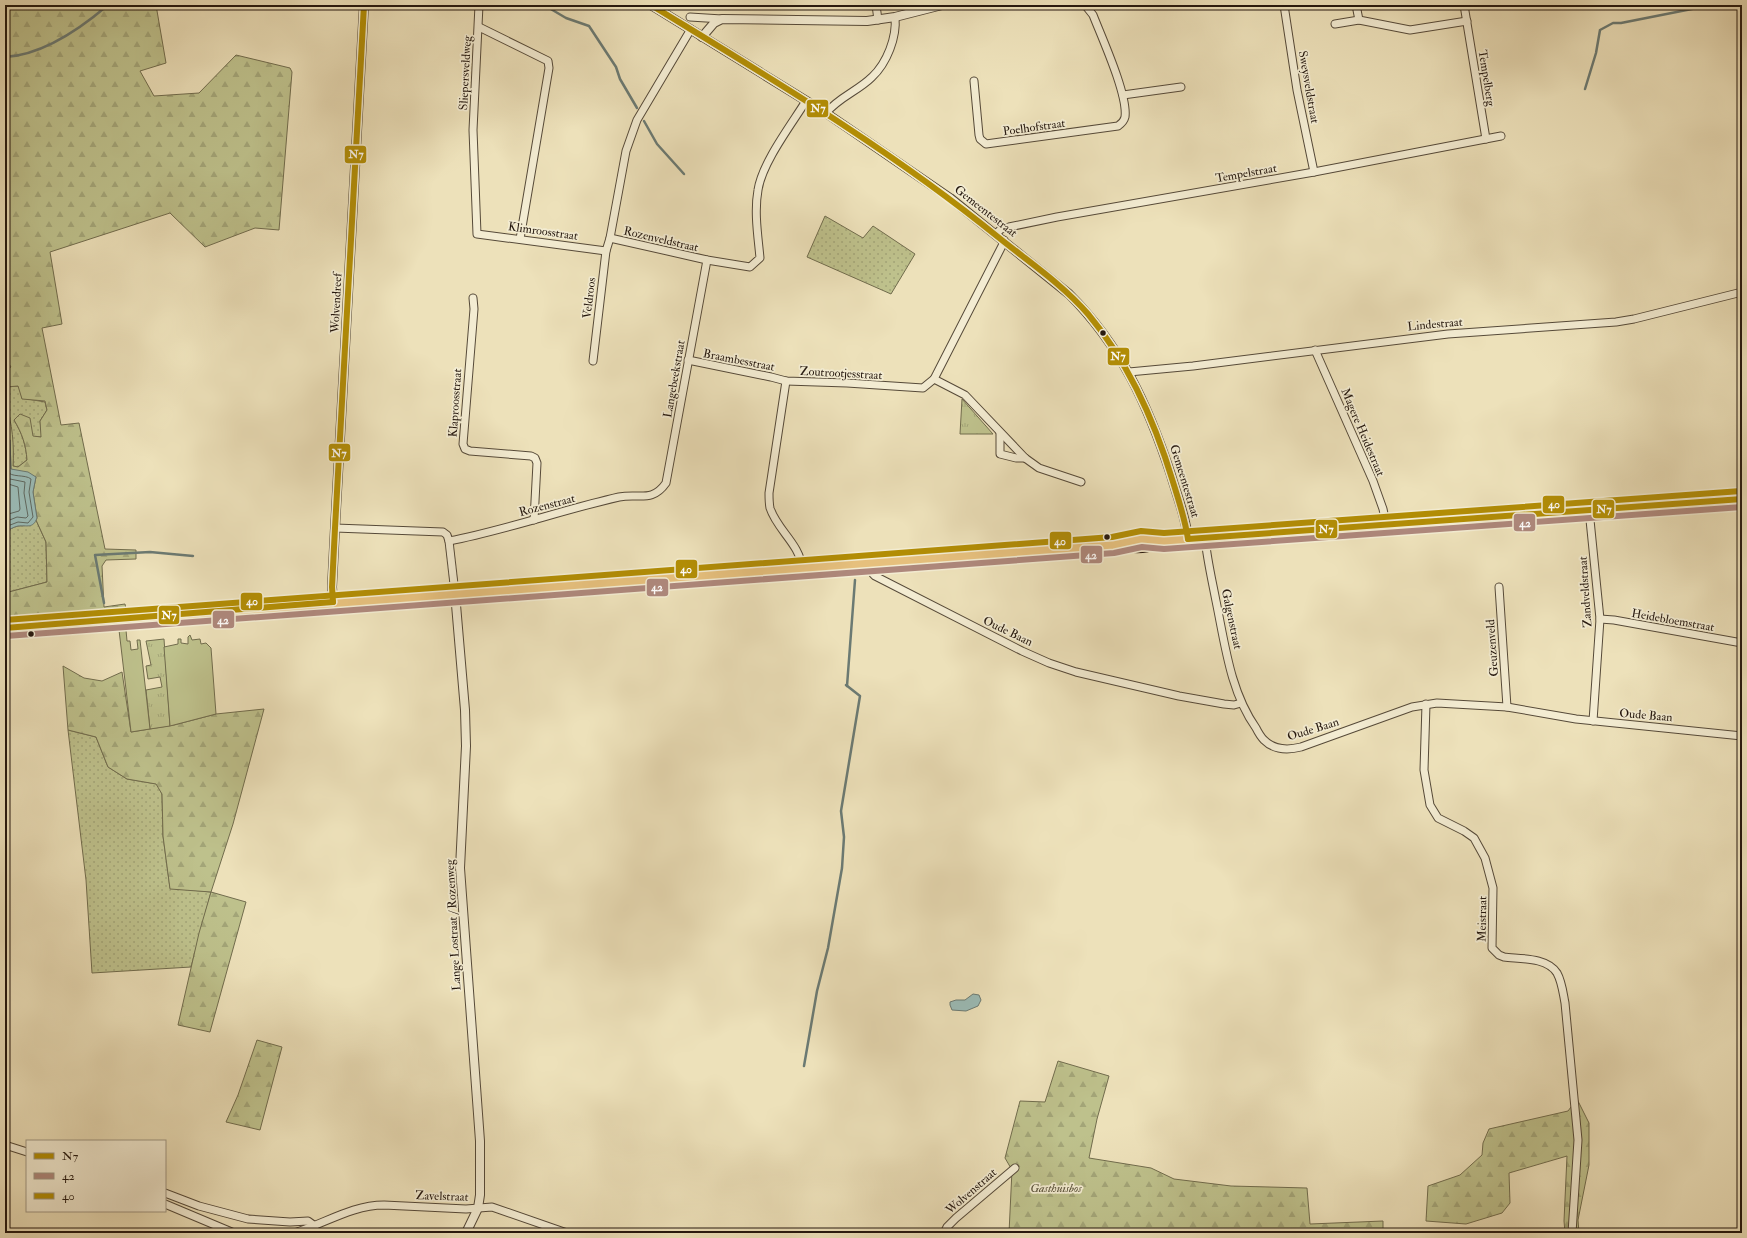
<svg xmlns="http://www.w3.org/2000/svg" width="1747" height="1238" viewBox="0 0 1747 1238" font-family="'IM FELL Double Pica',serif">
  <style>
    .grass { fill: url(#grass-dots); stroke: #716c4d }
    .forest { fill: url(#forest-firs); stroke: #716c4d }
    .park { fill: url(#park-tufts); stroke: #716c4d }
    .garden { fill: #bec18c; stroke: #716c4d }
    .water { fill: #9bbcb7; stroke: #6b7a73 }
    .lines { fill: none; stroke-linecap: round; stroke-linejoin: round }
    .shore { stroke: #606a62; stroke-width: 1 }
    .stream { stroke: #6b7a73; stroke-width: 2.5 }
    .minor-casing { stroke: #564a39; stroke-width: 9 }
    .tertiary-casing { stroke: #564a39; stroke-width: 10 }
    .primary-casing { stroke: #24170e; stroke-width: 13 }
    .minor { stroke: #f3ecd2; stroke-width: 7 }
    .tertiary { stroke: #f3ecd2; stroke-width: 8 }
    .primary { stroke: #e6c07d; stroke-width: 11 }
    .bus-1-casing { stroke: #f3ecd2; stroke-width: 9 }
    .bus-2-casing { stroke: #f3ecd2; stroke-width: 9 }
    .bus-3-casing { stroke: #f3ecd2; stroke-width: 9 }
    .bus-1 { stroke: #b28d05; stroke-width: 6 }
    .bus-2 { stroke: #ae887c; stroke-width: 6 }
    .bus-3 { stroke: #b28d05; stroke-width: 6 }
    .bus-dot { fill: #24170e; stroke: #f3ecd2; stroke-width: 1.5 }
    .labels { text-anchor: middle; stroke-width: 3.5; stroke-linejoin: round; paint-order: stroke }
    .street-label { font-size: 12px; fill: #24170e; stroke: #f3ecd2 }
    .park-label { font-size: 12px; font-style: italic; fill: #5a523a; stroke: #f3ecd2 }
    .line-badge { stroke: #f3ecd2; stroke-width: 1.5 }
    .badge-label { font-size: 11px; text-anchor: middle; font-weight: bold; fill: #fff }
  </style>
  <defs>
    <pattern id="grass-dots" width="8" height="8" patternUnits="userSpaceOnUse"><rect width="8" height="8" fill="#bec18c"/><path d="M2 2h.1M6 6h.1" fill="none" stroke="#a3a578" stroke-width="1.8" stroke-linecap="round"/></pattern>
    <pattern id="forest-firs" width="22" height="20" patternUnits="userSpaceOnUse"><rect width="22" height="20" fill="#bec18c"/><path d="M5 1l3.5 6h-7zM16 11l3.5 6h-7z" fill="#a3a578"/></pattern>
    <pattern id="park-tufts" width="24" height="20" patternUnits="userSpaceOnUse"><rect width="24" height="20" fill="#bec18c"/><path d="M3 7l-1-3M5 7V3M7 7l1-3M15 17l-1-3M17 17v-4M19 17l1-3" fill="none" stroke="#a3a578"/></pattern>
  </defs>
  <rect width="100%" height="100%" fill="#ede1ba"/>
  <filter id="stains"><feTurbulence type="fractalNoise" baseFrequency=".005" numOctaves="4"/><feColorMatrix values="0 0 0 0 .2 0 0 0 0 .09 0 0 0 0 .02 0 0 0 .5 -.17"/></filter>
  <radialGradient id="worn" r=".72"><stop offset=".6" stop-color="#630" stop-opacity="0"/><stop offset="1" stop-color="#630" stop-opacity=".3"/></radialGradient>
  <!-- grass -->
  <g class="grass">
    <polygon points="825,216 863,238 873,226 915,254 891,294 807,257"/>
    <path d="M5,385L6,387L19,386L22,398L45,402L47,410L40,421L42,437H33L14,420C22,433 26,445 27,460L18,467L13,466C15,439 5,413 5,385Z"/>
    <path d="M36,520L46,542L47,582L5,593V532C9,530 13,527 18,526C26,525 30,527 36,520Z"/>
    <polygon points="68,730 96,737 108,767 127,779 157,784 162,794 163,836 170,888 211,892 191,967 92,973 86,880"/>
  </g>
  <!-- forest -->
  <g class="forest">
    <path d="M5,5H156L166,63L140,71L154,96L199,93L236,55L290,68L292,72L279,230L255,228L205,247L170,213L50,252L62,324L42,328L61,425L79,423L105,549L136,550V559L106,560L102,566L104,607L125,604L126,609L5,620V593L47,582L46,542L36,520L37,518L33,492L36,477L11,469L10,440L6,437L5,441V404C13,422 14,447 13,466L18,467L27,460C26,445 22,433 14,420L20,414L30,418L33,436L41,437L40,421L47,410L45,401L22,399L18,386L6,387L5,385V371L11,367L5,358Z"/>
    <polygon points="63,666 84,678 102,681 122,672 131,732 174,725 216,714 264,709 233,824 211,892 246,902 210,1032 178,1025 199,933 211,892 170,889 163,836 162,794 156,784 127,779 108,767 96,737 68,730"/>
    <polygon points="257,1040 282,1047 260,1130 226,1122 238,1095"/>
    <polygon points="1058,1061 1109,1076 1097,1119 1089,1158 1151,1168 1174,1179 1231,1186 1307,1188 1310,1224 1383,1221 1383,1233 1009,1233 1012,1170 1005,1158 1020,1101 1045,1102"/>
    <polygon points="1577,1099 1589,1123 1589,1165 1578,1220 1579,1233 1565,1233 1564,1221 1567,1156 1509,1173 1510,1203 1502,1213 1466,1224 1426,1221 1428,1186 1460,1175 1482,1155 1483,1143 1489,1129 1568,1111"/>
  </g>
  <!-- park -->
  <g class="park">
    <polygon points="962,399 993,434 960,434"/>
    <polygon points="164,639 170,726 150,729 146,690 162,687 160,677 148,679 146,666 151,665 146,641"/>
  </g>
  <!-- garden -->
  <g class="garden">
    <polygon points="119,630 126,630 127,641 130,641 131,650 138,649 137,640 140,640 150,729 131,732"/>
    <polygon points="190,635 192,640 200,639 201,644 206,643 211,648 216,714 170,726 164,647 178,644 178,639 181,639 181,643 188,644 188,637"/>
  </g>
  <!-- water -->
  <g class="water">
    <path d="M6,437H8L10,440L11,469L28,472L36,477L33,492L37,518C33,529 27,525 18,526C13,527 9,530 5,532Z"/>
    <polygon points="973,994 979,995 981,1000 978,1006 966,1011 952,1010 950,1005 950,1002 956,1000 965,1000"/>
  </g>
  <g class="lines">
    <!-- shore -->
    <g class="shore">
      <path d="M5,441C8,450 3,462 7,471C11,478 25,474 31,479L29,492L33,517L28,523L18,522L5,527"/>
      <polyline points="5,476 10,479 25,482 24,493 28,516 26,518 17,517 5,522"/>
      <polyline points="5,483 18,487 20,509 19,511 5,515"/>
    </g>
    <!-- stream -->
    <g class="stream">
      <polyline points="544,5 566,18 589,26 616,67 620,79 637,108"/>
      <path d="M5,57C43,55 80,29 108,5"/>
      <polyline points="1585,89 1596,53 1600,30 1613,23 1621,23 1712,5"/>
      <polyline points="644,121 657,144 684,174"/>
      <polyline points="104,603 95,555 150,552 193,556"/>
      <polyline points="847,686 855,580"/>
      <polyline points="804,1066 817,991 828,948 842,868 844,837 841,811 860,696 846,685"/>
    </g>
    <!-- minor casing -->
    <g class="minor-casing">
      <g id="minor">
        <polyline points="479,5 473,130 477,234 606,251"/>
        <polyline points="876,5 878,20"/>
        <polyline points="1284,5 1297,90 1314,172"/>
        <polyline points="1356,5 1359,20 1410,30 1467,21"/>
        <polyline points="1464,5 1486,139"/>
        <polyline points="690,17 722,19"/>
        <polyline points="1335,24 1359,20"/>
        <polyline points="479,27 548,61 549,68 520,239"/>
        <path d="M974,81L979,135L980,139L986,144L1118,126C1121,124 1124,121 1125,117C1128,95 1102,38 1093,15L1085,5"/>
        <polyline points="1123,95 1181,87"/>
        <path d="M826,113C839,97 858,91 872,77C887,63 897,37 895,17"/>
        <polyline points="996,234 1001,229 1009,227 1057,217 1314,172 1501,136"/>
        <path d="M610,238L707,260L750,267L760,258C758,236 754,212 758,190C762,163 791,125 806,101"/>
        <polyline points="473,298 474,309 463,444 465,449 470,451 531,456 535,458 537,463 534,520"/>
        <polyline points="1315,350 1373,481 1383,509 1386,524"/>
        <polyline points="688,360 771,377 786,381 847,383 923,388 934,379 1003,244 1004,240"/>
        <polyline points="593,361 606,251 610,238 626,151 637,120 691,29"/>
        <polyline points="1129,372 1193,366 1448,334 1616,322 1634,319 1742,292"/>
        <polyline points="934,379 965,395 1025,458 1039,468 1081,482"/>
        <path d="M786,381L769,493C769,498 769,503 770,508C777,530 800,544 802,568"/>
        <polyline points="1000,433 1000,454 1016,458 1025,458"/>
        <polyline points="1589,510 1600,619 1593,721"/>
        <path d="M335,528L443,532L447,535L449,541C506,530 562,510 619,497C639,493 652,503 666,483L707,260"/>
        <path d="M1205,538C1207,559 1212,580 1216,601C1225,644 1230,691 1256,728C1258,732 1261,737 1264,740C1274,750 1289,750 1301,747L1412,707L1437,703L1507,707L1576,719L1742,736"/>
        <polyline points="449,541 455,593"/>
        <polyline points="872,563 873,574 875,576 1022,651 1049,663 1076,672 1179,696 1224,704 1234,705 1241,703"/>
        <polyline points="1499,587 1507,707"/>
        <polyline points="1600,619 1614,620 1742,643"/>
        <path d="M1426,704L1424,770L1430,805L1438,818L1464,831L1474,838L1485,858L1493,888L1492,948L1499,955L1504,957C1520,959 1547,957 1557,973C1562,982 1563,993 1565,1003L1578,1140L1572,1233"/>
        <polyline points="5,1145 27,1152"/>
        <polyline points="165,1193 199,1206 248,1219 290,1222 308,1221 315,1226"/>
        <polyline points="165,1204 234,1233"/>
        <path d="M294,1233C324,1224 352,1205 384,1205L466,1209L492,1207L567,1233"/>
        <polyline points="944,1233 947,1227 956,1218 1015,1168"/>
      </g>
    </g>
    <!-- tertiary casing -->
    <g class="tertiary-casing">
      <g id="tertiary">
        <path d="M651,5L826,113L950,198L1069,294C1121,346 1148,405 1171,475C1177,496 1186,517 1188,539"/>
        <polyline points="702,37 714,23 722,19 867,21 895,17 942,5"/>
        <polyline points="455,593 465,710 466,746 460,868 480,1141 480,1195 478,1208 466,1233"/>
        <polyline points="333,602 332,587 335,528 364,5"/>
      </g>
    </g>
    <!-- primary casing -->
    <g class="primary-casing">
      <g id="primary">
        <path d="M1130,546C1142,548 1152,545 1163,541L1742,499"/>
        <path d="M5,628L1113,545C1121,544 1127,542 1134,540C1144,537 1154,539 1163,541"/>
      </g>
    </g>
    <!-- minor -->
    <use href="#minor" class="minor"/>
    <!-- tertiary -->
    <use href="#tertiary" class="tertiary"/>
    <!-- primary -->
    <use href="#primary" class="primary"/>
    <!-- bus-1 casing -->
    <g class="bus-1-casing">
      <g id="bus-1">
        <path d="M651,5C770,78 890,149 998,237C1029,262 1062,284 1088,314C1129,363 1155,422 1173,482C1179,501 1185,519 1188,539"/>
        <polyline points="1188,539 1742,499"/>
        <polyline points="333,602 332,587 335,528 364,5"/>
        <polyline points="5,628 333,602"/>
      </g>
    </g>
    <!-- bus-2 casing -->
    <g class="bus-2-casing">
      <polyline id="bus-2" points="6,636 1114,553 1142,547 1164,549 1742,507"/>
    </g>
    <!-- bus-3 casing -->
    <g class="bus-3-casing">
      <polyline id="bus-3" points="5,620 1112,537 1141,531 1164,533 1741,491"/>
    </g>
    <!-- bus-1 -->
    <use href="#bus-1" class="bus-1"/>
    <!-- bus-2 -->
    <use href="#bus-2" class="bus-2"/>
    <!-- bus-3 -->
    <use href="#bus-3" class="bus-3"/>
  </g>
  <!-- markers -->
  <g class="bus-dot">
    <circle cx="1103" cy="333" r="3.5"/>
    <circle cx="1107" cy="537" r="3.5"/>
    <circle cx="31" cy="634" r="3.5"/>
  </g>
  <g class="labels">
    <!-- street labels -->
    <g class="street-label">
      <text transform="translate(465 73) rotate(-87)" y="4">Sliepersveldweg</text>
      <text transform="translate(1487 78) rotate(81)" y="4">Tempelberg</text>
      <text transform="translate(1309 87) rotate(80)" y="4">Sweysveldstraat</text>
      <text transform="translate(1034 127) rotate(-8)" y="4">Poelhofstraat</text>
      <text transform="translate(1246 173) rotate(-10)" y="4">Tempelstraat</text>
      <text transform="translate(986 211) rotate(38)" y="4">Gemeentestraat</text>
      <text transform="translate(543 231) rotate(8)" y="4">Klimroosstraat</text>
      <text transform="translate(661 239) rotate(13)" y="4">Rozenveldstraat</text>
      <text transform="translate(589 298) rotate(-83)" y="4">Veldroos</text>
      <text transform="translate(336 303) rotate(-87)" y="4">Wolvendreef</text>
      <text transform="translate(1435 324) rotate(-5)" y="4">Lindestraat</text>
      <text transform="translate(739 360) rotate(11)" y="4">Braambesstraat</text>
      <text transform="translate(841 373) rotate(3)" y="4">Zoutrootjesstraat</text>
      <text transform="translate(674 379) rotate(-80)" y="4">Langebeekstraat</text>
      <text transform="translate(455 403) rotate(-86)" y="4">Klaproosstraat</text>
      <text transform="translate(1363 432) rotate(67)" y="4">Magere Heidestraat</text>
      <text transform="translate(1185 481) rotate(73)" y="4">Gemeentestraat</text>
      <text transform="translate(547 505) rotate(-15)" y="4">Rozenstraat</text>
      <text transform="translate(1585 592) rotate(-94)" y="4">Zandveldstraat</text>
      <text transform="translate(1232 619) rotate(78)" y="4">Galgenstraat</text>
      <text transform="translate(1673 620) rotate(10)" y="4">Heidebloemstraat</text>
      <text transform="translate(1008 631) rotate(26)" y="4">Oude Baan</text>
      <text transform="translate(1492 648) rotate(-94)" y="4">Geuzenveld</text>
      <text transform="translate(1646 715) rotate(5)" y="4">Oude Baan</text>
      <text transform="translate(1313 729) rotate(-17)" y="4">Oude Baan</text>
      <text transform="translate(1482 919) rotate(-89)" y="4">Meistraat</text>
      <text transform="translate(453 925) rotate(-93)" y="4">Lange Lostraat / Rozenweg</text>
      <text transform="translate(971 1191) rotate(-41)" y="4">Wolvenstraat</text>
      <text transform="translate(442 1196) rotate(2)" y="4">Zavelstraat</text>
    </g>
    <!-- park labels -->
    <g class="park-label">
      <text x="1056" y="1192">Gasthuisbos</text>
    </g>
  </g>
  <g class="line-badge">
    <rect x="806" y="99" width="23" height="19" rx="4" fill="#b28d05"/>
    <rect x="344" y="145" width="23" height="19" rx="4" fill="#b28d05"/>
    <rect x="1107" y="347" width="23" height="19" rx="4" fill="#b28d05"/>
    <rect x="328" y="443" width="23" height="19" rx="4" fill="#b28d05"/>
    <rect x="1542" y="495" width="23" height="19" rx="4" fill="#b28d05"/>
    <rect x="1592" y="499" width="23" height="20" rx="4" fill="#b28d05"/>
    <rect x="1513" y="513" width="23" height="19" rx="4" fill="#ae887c"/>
    <rect x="1315" y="519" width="23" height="20" rx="4" fill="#b28d05"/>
    <rect x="1049" y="531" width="23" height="19" rx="4" fill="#b28d05"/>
    <rect x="1080" y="545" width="23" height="19" rx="4" fill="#ae887c"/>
    <rect x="675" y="559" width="23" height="20" rx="4" fill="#b28d05"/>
    <rect x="646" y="578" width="23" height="19" rx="4" fill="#ae887c"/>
    <rect x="240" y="592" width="23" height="19" rx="4" fill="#b28d05"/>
    <rect x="158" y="605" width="22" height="20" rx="4" fill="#b28d05"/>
    <rect x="212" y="610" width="23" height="19" rx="4" fill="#ae887c"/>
  </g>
  <g class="badge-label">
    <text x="818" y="112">N7</text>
    <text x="356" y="158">N7</text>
    <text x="1118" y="360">N7</text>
    <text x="339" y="457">N7</text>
    <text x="1554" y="508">40</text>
    <text x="1604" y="513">N7</text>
    <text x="1525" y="527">42</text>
    <text x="1326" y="533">N7</text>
    <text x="1060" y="545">40</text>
    <text x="1091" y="559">42</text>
    <text x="686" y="573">40</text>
    <text x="657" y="591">42</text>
    <text x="252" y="605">40</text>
    <text x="169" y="619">N7</text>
    <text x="223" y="624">42</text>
  </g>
  <!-- margin -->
  <rect width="1747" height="1238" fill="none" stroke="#ede1ba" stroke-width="20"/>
  <rect x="6" y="6" width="1735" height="1226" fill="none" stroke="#24170e" stroke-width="2"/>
  <rect x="10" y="10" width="1727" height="1218" fill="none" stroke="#24170e"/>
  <!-- legend -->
  <rect x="26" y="1140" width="140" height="72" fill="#f3ecd2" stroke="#a09784"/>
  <rect x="34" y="1153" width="20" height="6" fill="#b28d05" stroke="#a09784"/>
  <text x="62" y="1160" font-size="12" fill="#24170e">N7</text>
  <rect x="34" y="1173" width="20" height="6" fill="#ae887c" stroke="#a09784"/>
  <text x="62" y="1180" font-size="12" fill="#24170e">42</text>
  <rect x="34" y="1193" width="20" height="6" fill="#b28d05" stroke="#a09784"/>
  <text x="62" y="1200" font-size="12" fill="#24170e">40</text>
  <rect width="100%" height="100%" filter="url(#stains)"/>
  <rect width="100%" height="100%" fill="url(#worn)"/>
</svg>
